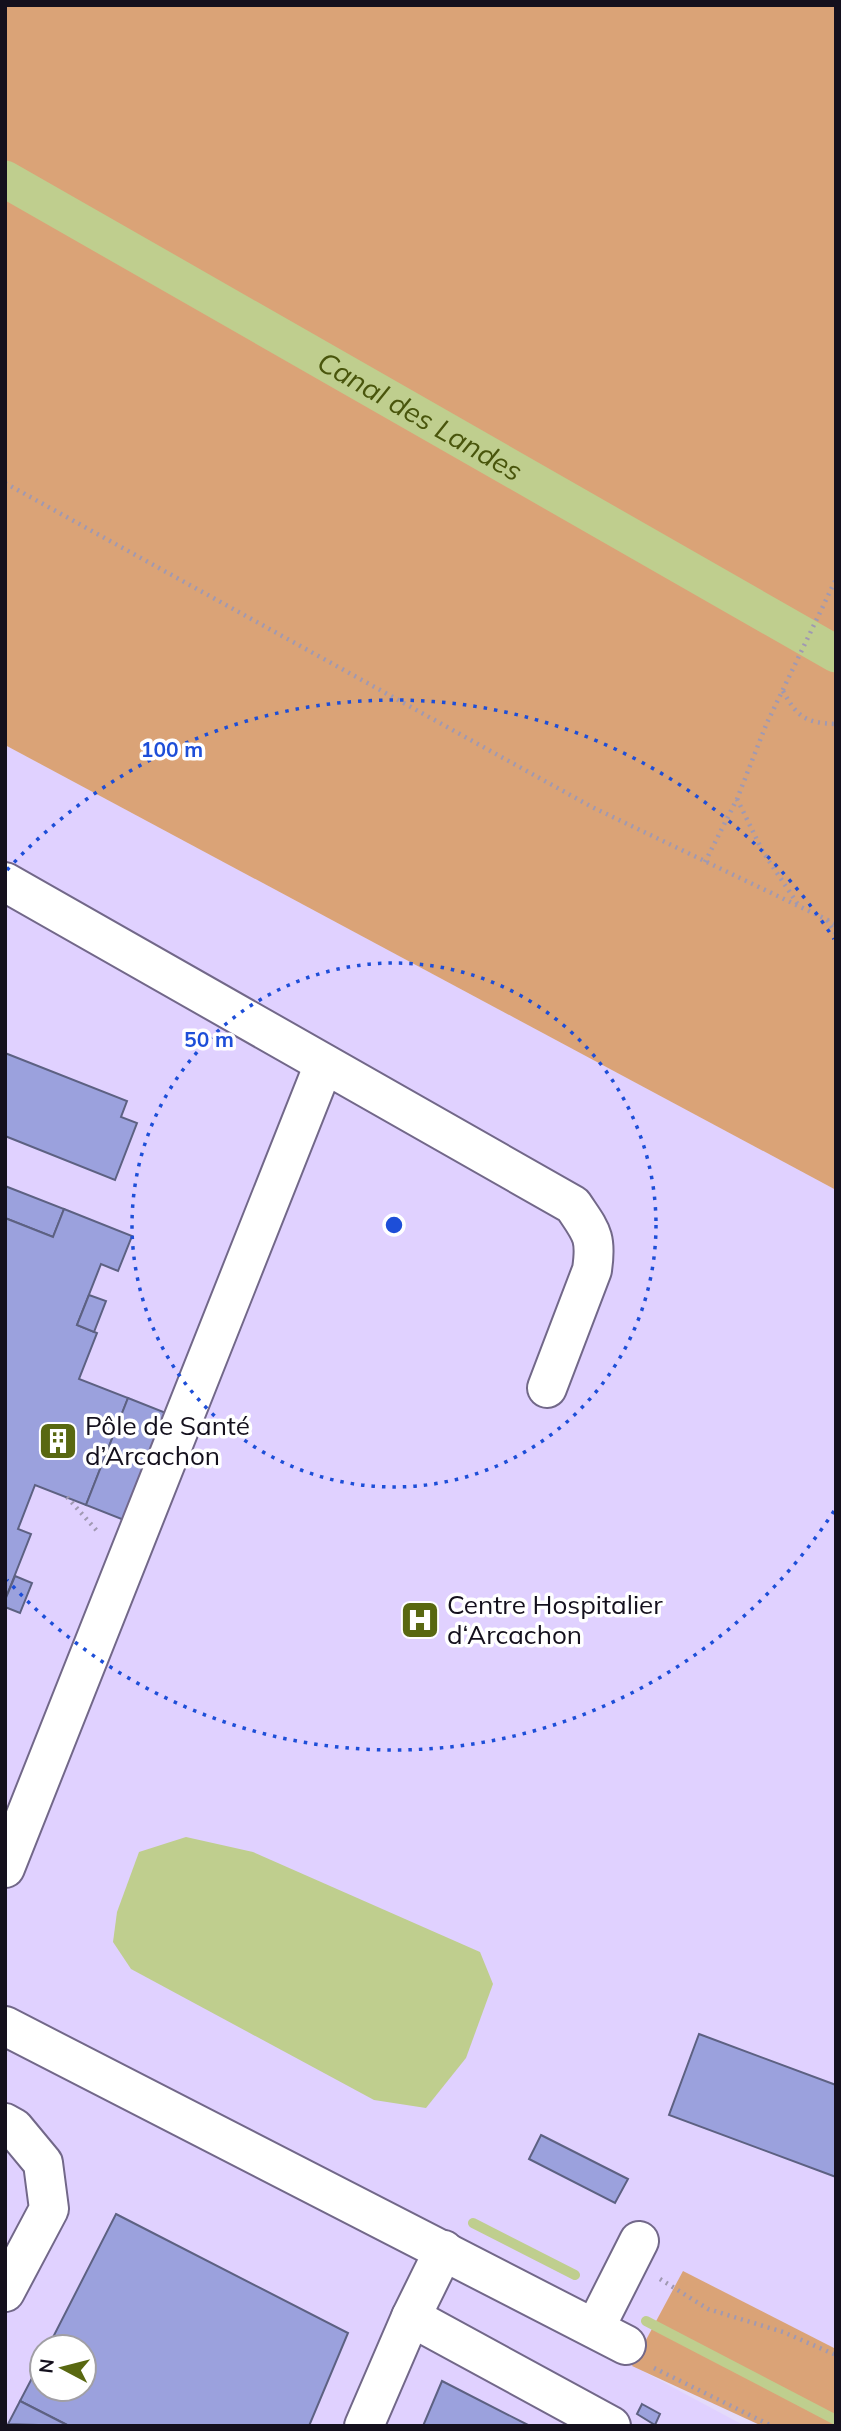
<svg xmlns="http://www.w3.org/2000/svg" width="841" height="2431" viewBox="0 0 841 2431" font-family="Mulish,sans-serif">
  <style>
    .built { fill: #e0d1ff; fill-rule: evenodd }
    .green { fill: #daa377 }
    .water { fill: #bfce8e }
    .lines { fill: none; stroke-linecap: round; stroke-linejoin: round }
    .stream { stroke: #bfce8e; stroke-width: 10 }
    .canal { stroke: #bfce8e; stroke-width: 37 }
    .building { fill: #9ba1dd; stroke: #5d6182; stroke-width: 2 }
    .minor-casing { stroke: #726889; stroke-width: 42 }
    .path { stroke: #a099b2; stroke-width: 4.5; stroke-dasharray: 2 5; stroke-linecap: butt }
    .minor { stroke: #fff; stroke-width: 38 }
    .ring { fill: none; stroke: #1d4ed8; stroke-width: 3.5; stroke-dasharray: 3.5 7 }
    .labels { text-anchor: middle; stroke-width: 7; stroke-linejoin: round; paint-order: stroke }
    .poi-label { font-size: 26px; fill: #14101d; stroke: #fff; text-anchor: start }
    .water-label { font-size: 28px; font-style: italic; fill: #49550c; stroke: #fff }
    .centre { fill: #1d4ed8; stroke: #fff; stroke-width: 3.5 }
    .ring-label { font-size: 21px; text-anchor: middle; font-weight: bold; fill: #1d4ed8; stroke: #fff; stroke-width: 7; stroke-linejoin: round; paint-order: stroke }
  </style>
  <rect width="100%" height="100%" fill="#e4dbfa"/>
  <!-- built -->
  <path class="built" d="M5,745L836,1190V2349L683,2272L633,2366L745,2426H5ZM42,2347H84V2389H42Z"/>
  <!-- green -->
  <g class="green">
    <polygon points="5,5 836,5 836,1190 5,745"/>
    <polygon points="683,2271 836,2349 836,2426 762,2426 632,2366"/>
  </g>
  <!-- water -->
  <polygon class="water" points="186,1837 253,1852 480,1952 493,1984 466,2058 426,2108 374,2100 131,1969 113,1942 117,1912 139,1852"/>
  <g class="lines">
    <!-- stream -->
    <g class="stream">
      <polyline points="473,2223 575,2275"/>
      <polyline points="646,2321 836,2420"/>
    </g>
    <!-- canal -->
    <path class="canal" id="s1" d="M5,179L836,654"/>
  </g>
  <!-- building -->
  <g class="building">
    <polygon points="5,1053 127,1101 121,1117 137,1123 115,1180 5,1136"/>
    <polygon points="5,1186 64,1209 53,1237 5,1218"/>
    <polygon points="64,1209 132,1236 118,1271 101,1264 77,1325 97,1333 79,1379 128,1398 86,1505 35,1485 18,1529 31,1534 5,1600 5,1218 53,1237"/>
    <polygon points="89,1295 106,1301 94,1332 77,1325"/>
    <polygon points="128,1398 166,1413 124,1520 86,1505"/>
    <polygon points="15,1576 32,1583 20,1613 5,1607 5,1600"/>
    <polygon points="699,2034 836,2085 836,2177 669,2115"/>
    <polygon points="541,2135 628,2179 615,2203 529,2159"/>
    <polygon points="116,2214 348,2333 309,2426 69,2426 20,2401 42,2359 42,2389 84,2389 84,2347 48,2347"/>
    <polygon points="442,2381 530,2426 423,2426"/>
    <polygon points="20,2401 69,2426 8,2424"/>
    <polygon points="642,2404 660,2414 655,2425 637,2414"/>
  </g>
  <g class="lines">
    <!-- minor casing -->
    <g class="minor-casing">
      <g id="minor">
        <path d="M5,882L573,1205C591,1232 597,1236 592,1270L547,1388"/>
        <polyline points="5,1868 324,1064"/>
        <polyline points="5,2026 626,2345"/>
        <polyline points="5,2123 14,2128 43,2163 49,2209 5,2292"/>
        <polyline points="411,2317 611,2426"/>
        <polyline points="595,2328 639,2241"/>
        <polyline points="364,2426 411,2317 444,2250"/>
      </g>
    </g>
    <!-- path -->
    <g class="path">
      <polyline points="5,483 592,807 836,924"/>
      <path d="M783,691C797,717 806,723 836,724"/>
      <polyline points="737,799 763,852 799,906"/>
      <polyline points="705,862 737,799 766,725 836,579"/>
      <polyline points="827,920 836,934"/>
      <polyline points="67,1497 99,1533"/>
      <polyline points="660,2279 708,2309 783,2332 836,2355"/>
      <polyline points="654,2368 772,2426"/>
    </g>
    <!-- minor -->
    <use href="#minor" class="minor"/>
  </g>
  <!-- distance rings -->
  <g class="ring">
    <circle cx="394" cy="1225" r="262"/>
    <path d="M834 1511A525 525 0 0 1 7 1580M7 870A525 525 0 0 1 834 939"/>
  </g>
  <!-- icons -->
  <defs>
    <g id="building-square" transform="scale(2.0125)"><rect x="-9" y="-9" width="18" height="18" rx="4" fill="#596811" stroke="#fff"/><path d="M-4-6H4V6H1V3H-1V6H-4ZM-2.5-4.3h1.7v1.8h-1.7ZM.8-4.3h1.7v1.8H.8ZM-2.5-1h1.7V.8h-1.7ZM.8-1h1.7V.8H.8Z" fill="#fff"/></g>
    <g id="hospital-square" transform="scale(2.0125)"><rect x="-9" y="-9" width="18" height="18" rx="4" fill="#596811" stroke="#fff"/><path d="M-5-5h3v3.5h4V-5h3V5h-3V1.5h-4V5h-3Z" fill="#fff"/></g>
  </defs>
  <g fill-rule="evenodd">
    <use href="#building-square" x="58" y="1441"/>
    <use href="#hospital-square" x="420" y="1620"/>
  </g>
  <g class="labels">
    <!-- poi labels -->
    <g class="poi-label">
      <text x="85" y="1435">Pôle de Santé<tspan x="85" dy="30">d’Arcachon</tspan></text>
      <text x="447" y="1614">Centre Hospitalier<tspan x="447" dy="30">d‘Arcachon</tspan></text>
    </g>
    <!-- water labels -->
    <g class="water-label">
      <text dy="10" stroke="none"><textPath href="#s1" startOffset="478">Canal des Landes</textPath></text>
    </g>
  </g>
  <circle cx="394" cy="1225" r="10" class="centre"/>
  <g class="ring-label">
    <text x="172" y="757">100 m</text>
    <text x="209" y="1047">50 m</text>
  </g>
  <!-- border -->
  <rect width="841" height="2431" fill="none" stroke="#14101d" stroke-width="14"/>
  <!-- north arrow -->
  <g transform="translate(63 2368) rotate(277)"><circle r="33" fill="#ffffff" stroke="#a19fa5" stroke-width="2"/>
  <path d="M0-5L12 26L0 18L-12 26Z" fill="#596811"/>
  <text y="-10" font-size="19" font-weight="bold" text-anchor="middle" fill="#14101d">N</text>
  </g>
</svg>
